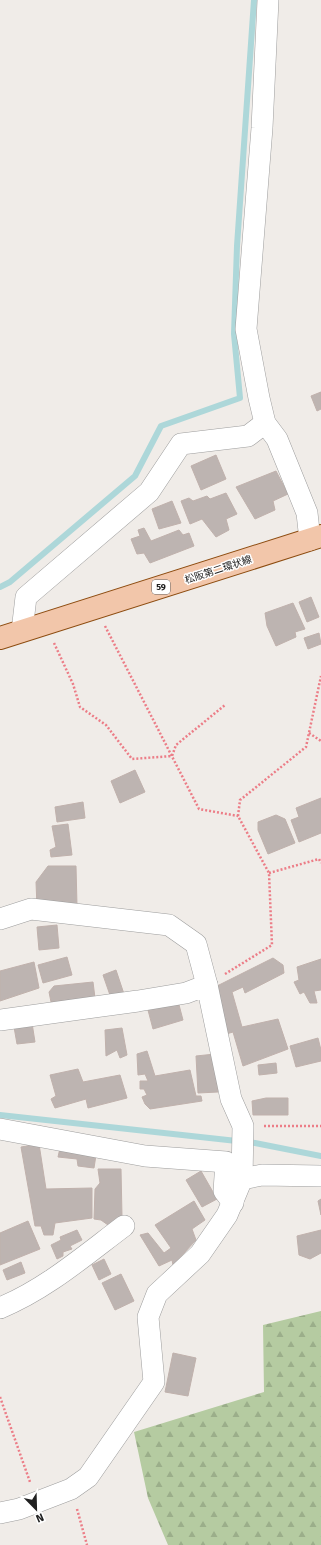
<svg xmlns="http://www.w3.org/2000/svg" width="321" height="1545" viewBox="0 0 321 1545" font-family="'Fira Sans','Noto Sans JP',sans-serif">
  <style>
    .forest { fill: url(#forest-firs) }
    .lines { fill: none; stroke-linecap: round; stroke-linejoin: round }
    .stream { stroke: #add7d9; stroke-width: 6 }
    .building { fill: #bdb4b1; stroke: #c0b1ac }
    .street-casing { stroke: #9d9d9d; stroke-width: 22 }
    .primary-casing { stroke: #8d4c10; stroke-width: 24 }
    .path { stroke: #ec7d87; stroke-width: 2.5; stroke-dasharray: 2 2; stroke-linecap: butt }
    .street { stroke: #fff; stroke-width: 21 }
    .primary { stroke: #f2c6aa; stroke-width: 22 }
    .labels { text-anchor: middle; stroke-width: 3; stroke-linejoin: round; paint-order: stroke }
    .shield { fill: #fff; stroke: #636363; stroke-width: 1 }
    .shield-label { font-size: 9px; font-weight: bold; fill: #202020 }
    .street-label { font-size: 10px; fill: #202020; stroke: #fff }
  </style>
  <defs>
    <pattern id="forest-firs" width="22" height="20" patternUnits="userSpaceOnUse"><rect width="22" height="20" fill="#b5cba1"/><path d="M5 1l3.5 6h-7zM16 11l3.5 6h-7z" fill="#9bae8a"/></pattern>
  </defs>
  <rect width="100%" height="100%" fill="#f0ece8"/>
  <!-- forest -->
  <polygon class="forest" points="321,1311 321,1545 168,1545 148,1498 134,1432 264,1392 263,1325"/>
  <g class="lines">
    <!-- stream -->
    <g class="stream">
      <polyline points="0,587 10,582 135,476 161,426 240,398 234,334 237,246 254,0"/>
      <polyline points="0,1115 255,1143 321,1156"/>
    </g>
  </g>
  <!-- building -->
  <g class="building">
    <polygon points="321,392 321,409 317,411 311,396"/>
    <polygon points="216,455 226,479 201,490 191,466"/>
    <polygon points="276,471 288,494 273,501 275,510 255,519 236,487"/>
    <polygon points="226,493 237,514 226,519 229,530 216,537 202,519 190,524 181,501 189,498 193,501 207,496 210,499"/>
    <polygon points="172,501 181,523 159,529 152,509"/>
    <polygon points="144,528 151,541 179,530 183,535 189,533 194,546 150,563 144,553 137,554 131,539 140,536 138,530"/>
    <polygon points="311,597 319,617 307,622 299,602"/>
    <polygon points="293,603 305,629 295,632 296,637 276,646 267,626 265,613"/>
    <polygon points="319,633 321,644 308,649 304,638"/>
    <polygon points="135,770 145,792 120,803 111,781"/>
    <polygon points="321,798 321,833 299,842 291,820 299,817 296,808"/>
    <polygon points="83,802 85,818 57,822 55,807"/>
    <polygon points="276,815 285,819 295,843 268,854 258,830 258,822"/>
    <polygon points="68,824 72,855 51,857 50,850 56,847 52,826"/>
    <polygon points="48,866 76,866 77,906 37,907 36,882"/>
    <polygon points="57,925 59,948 39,950 37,927"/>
    <polygon points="67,957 72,975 43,983 38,965"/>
    <polygon points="273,958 283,965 284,973 245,993 243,987 232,992 242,1027 278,1019 288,1049 243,1066 233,1032 226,1034 217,986"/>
    <polygon points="321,959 321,990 314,991 317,1003 310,1003 304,992 300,994 294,982 299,980 297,967"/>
    <polygon points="34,962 39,988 0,1001 0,971"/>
    <polygon points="116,970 124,994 111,998 103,975"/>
    <polygon points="93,982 95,998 51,1002 49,992 54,986"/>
    <polygon points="178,1001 183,1020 153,1029 148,1010"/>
    <polygon points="32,1023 35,1042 17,1044 14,1027"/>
    <polygon points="122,1028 127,1055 120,1058 117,1050 106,1056 105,1030"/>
    <polygon points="318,1038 321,1050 321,1061 296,1067 290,1046"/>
    <polygon points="147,1051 155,1076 190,1070 196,1096 201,1096 202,1101 150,1109 145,1104 142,1097 147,1095 144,1089 140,1089 140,1081 148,1081 145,1074 138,1075 137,1054"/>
    <polygon points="215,1054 218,1092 198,1093 196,1056"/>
    <polygon points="276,1063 277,1073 259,1075 258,1065"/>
    <polygon points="78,1069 83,1082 120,1075 127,1098 88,1108 86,1099 55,1108 51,1099 56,1096 50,1075"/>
    <polygon points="266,1098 288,1098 288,1115 253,1115 252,1101"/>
    <polygon points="39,1144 46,1189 92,1188 92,1218 55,1223 53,1235 44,1235 41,1226 35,1226 21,1147"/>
    <polygon points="60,1148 96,1155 94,1168 78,1166 77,1159 58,1157"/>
    <polygon points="98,1169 121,1169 122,1217 108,1225 101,1220 94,1219 95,1189 100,1183"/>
    <polygon points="201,1171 217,1199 202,1207 186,1180"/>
    <polygon points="321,1199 321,1215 318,1201"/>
    <polygon points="194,1201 205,1220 192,1229 196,1240 173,1265 172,1260 159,1266 140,1235 148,1233 164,1253 171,1248 155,1225"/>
    <polygon points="28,1221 40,1249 0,1265 0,1233"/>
    <polygon points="77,1230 82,1240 70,1246 72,1249 63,1252 63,1256 57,1259 51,1245 61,1240 60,1237"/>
    <polygon points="321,1230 321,1253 310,1259 299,1255 297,1236"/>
    <polygon points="104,1259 111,1274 99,1280 92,1265"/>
    <polygon points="21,1262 25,1273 7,1280 3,1270"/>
    <polygon points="121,1274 134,1301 115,1310 102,1283"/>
    <polygon points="173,1353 196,1358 188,1396 165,1392"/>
  </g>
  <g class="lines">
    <!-- street casing -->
    <g class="street-casing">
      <g id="street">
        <polyline points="268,0 262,128 246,329 259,398 265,423 277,439 307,513 310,540"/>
        <polyline points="22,631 26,597 149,492 181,444 248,436 265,423"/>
        <polyline points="0,919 31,909 169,925 196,944 207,985"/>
        <polyline points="0,1020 138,1001 186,993 207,985 231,1099 243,1126 242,1179 227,1215 200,1254 157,1294 148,1317 154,1382 88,1477 71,1489 19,1509 0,1513"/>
        <polyline points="0,1129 145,1156 226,1162 224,1191 233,1203"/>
        <polyline points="242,1179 262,1175 321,1176"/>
        <path d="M0,1308C46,1289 84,1256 124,1226"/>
      </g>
    </g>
    <!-- primary casing -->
    <g class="primary-casing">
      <polyline id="primary" points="0,638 321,536"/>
    </g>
    <!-- path -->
    <g class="path">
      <polyline points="105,626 199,809 238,816"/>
      <polyline points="54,643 73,684 80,707 106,725 132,759 172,756 176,745 225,705"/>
      <polyline points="309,733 321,741"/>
      <polyline points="269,873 319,859 321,863"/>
      <polyline points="225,974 272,945 269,873 238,816 240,800 306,747 321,676"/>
      <polyline points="264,1126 321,1126"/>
      <polyline points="0,1397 30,1482"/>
      <polyline points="77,1509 87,1545"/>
    </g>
    <!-- street -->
    <use href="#street" class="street"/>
    <!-- primary -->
    <use href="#primary" class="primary"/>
  </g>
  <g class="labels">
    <!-- shield labels -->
    <rect class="shield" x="152" y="580" width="18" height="14" rx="3"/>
    <g class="shield-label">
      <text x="161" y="590">59</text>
    </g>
    <!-- street labels -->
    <g class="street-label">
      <text transform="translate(218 569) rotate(-18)" y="4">松阪第二環状線</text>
    </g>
  </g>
  <!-- north arrow -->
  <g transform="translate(36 1509) rotate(157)" stroke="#ffffff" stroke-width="3" paint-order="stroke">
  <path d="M0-3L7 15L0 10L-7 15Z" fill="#202020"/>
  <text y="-6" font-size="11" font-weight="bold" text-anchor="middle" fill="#202020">N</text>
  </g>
</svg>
